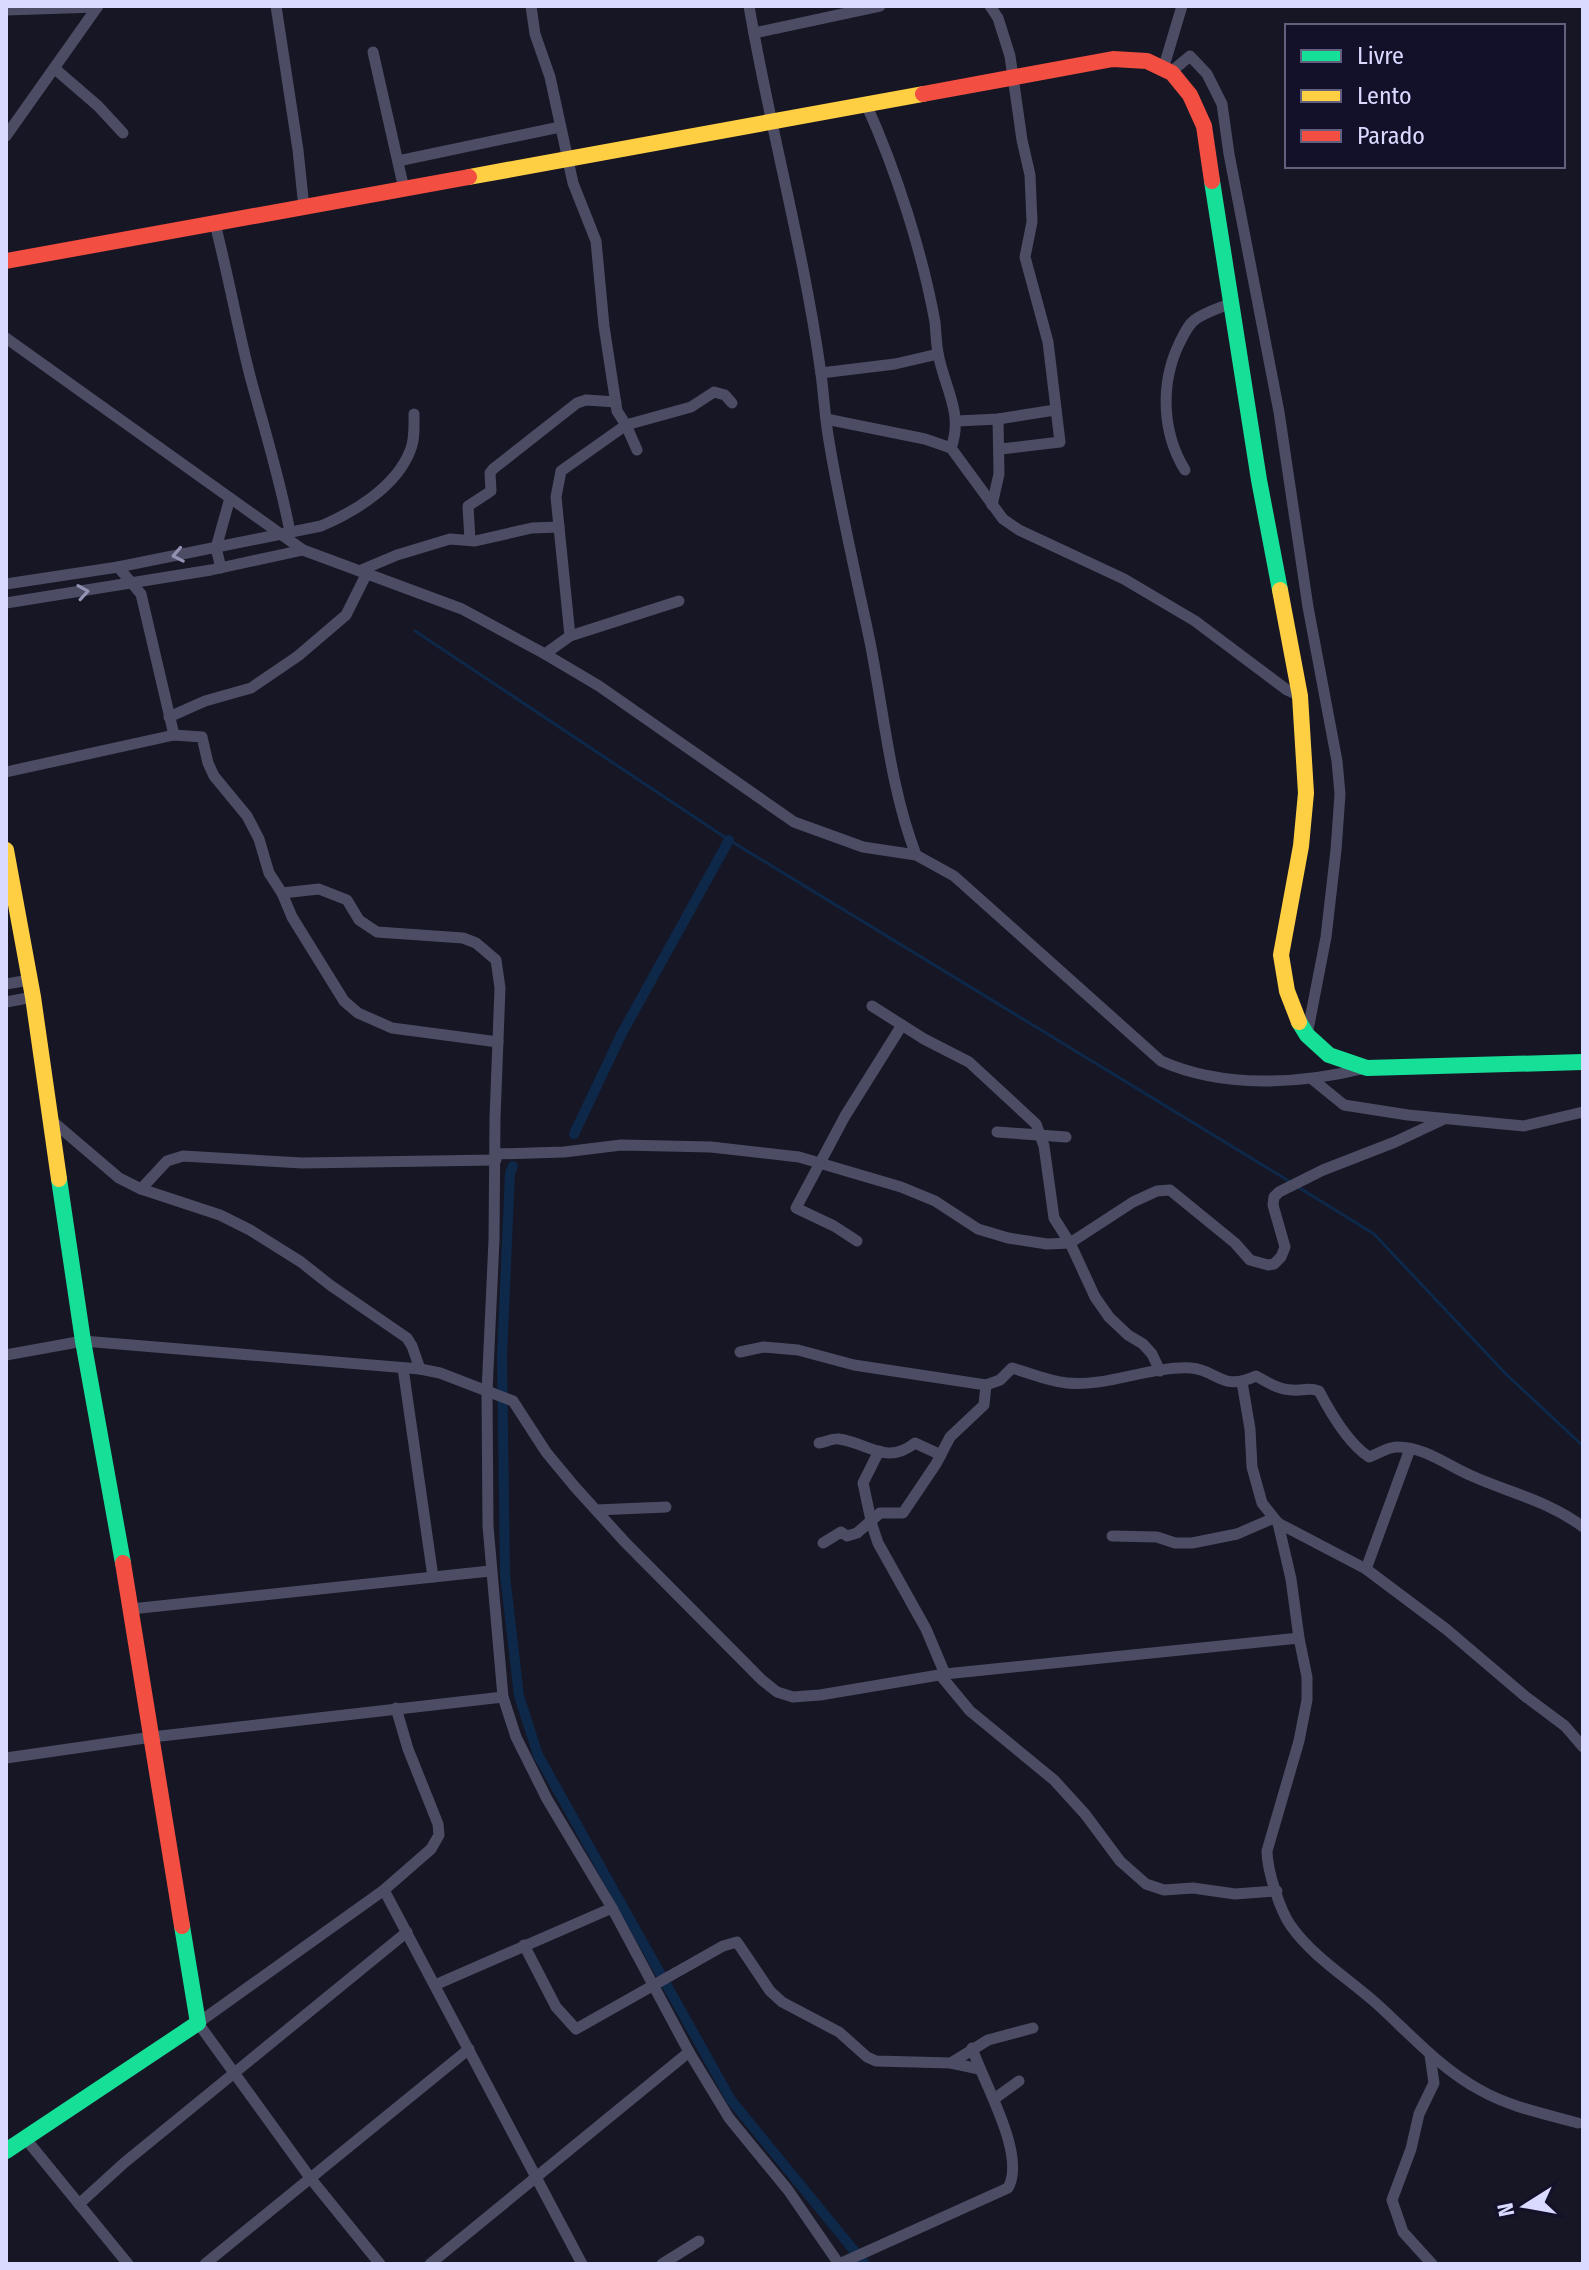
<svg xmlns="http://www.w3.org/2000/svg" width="1589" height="2270" viewBox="0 0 1589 2270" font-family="'Fira Sans Condensed',sans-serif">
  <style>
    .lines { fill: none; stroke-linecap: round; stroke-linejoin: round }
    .stream { stroke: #0e2849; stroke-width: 3 }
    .canal { stroke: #0e2849; stroke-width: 10 }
    .street { stroke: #4c4c65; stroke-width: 11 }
    .fast { stroke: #16e098; stroke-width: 16 }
    .slow { stroke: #ffcf43; stroke-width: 16 }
    .jam { stroke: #f24e42; stroke-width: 16 }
    .oneway { stroke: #9392b2 }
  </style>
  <rect width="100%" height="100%" fill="#171624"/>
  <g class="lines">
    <!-- stream -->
    <g class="stream">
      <polyline points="415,631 729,840 1292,1183"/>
      <polyline points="1298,1187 1374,1234 1506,1374 1583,1446"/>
    </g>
    <!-- canal -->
    <g class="canal">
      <polyline points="574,1134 622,1033 729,840"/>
      <polyline points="513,1166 510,1173 502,1356 505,1575 519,1696 538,1755 731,2100 865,2264"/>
    </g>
    <!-- street -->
    <g class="street">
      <polyline points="276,6 298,150 304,208"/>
      <polyline points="531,6 535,34 550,77 573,183 596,241 604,326 617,411 626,425 637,450"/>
      <path d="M749,6C770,129 804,250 821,374C824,396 825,419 829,441C840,508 856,575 870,642C884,713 890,787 916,855"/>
      <polyline points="990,6 998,18 1010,56 1022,140 1030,175 1032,222 1025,257 1048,342 1060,442 1001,449"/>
      <polyline points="6,10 97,7"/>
      <polyline points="754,33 880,6"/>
      <polyline points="373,52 404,189"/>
      <polyline points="1164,66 1182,6"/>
      <polyline points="54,68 98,106 123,133"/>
      <polyline points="1172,71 1190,56 1207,74 1222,104 1229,154 1279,412 1308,607 1337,761 1340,794 1336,850 1326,937 1307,1035"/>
      <path d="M866,104C896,170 922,251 935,322C936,332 936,342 938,353C944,387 964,413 951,448"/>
      <polyline points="6,136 98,6"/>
      <polyline points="398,161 560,127"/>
      <path d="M215,224C228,274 237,325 250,376C264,428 280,479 290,532"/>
      <path d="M6,338L303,550L462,609L545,654L599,686L794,822L863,847L916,855L954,876L1161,1061C1224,1089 1301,1084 1366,1068"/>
      <polyline points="821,373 895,364 938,354"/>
      <polyline points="826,419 925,439 951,448 1003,519 1019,530 1124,579 1195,621 1287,690 1300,696"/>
      <polyline points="957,421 998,419 1055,410"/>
      <path d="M1185,470C1162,433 1160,384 1179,344C1183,336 1188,324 1196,319C1206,312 1220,308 1231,303"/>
      <polyline points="992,505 999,474 998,419"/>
      <polyline points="559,527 570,636"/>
      <polyline points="470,540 468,506 491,491 490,473 493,469 577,403 586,400 616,402"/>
      <polyline points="118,567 141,594 174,735"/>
      <polyline points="221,568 216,548 230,498"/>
      <polyline points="359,571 397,555 450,539 475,541 532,528 559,527 556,497 561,471 626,425 691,407 714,392 725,395 732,403"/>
      <path d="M6,584L118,567L321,526C354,512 396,487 410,451C415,440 414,426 414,414"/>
      <polyline points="6,603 211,570 303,550"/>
      <polyline points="545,654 570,636 679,601"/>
      <polyline points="169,717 205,701 251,688 298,656 346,615 367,573"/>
      <polyline points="6,772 174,735 202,737 208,763 214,776 247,816 259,839 269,873 282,893 292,917 344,1001 358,1013 392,1028 498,1042"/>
      <polyline points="282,893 319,889 347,900 359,920 377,932 463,938 476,943 496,960 500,988 495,1118 494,1240 487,1392 488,1526 503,1697 516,1737 547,1799 612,1908 689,2052 729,2118 788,2190 839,2264"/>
      <polyline points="6,984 30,980"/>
      <polyline points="6,1002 33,997"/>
      <polyline points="872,1006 924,1039 969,1062 1036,1124 1044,1146 1054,1218 1071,1245 1095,1297 1109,1317 1128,1335 1143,1344 1152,1354 1160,1371"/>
      <polyline points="1312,1079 1344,1105 1408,1115 1524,1126 1583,1112"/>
      <polyline points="51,1120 119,1178 141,1189 167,1161 183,1156 302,1163 496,1160"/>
      <polyline points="997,1132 1066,1137"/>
      <polyline points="496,1154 564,1152 621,1145 711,1147 799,1157 901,1187 935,1201 978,1229 1008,1238 1047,1244 1070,1243 1133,1202 1157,1191 1170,1190 1235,1243 1250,1260 1268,1265 1274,1264 1281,1257 1285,1247 1273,1205 1274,1197 1279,1192 1323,1170 1395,1142 1444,1119"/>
      <polyline points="141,1189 220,1215 250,1230 301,1262 330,1285 407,1338 412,1346 420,1369"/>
      <polyline points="857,1241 834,1226 796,1208 845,1116 902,1025"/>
      <path d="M740,1352L764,1347L798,1350L854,1365L986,1385L1000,1380L1012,1368C1030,1373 1048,1381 1067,1383C1108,1387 1149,1366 1191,1368C1218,1370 1221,1392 1256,1376C1267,1382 1279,1390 1293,1390C1302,1391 1309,1387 1319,1391C1330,1412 1349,1444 1369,1457C1378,1454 1389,1446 1398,1447C1425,1447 1448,1466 1472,1476C1510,1493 1549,1501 1583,1527"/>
      <polyline points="6,1355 83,1341 420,1369 440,1373 513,1401 546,1452 575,1487 624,1541 762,1680 777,1692 793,1697 820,1695 945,1674 1299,1638"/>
      <polyline points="403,1368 433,1577"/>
      <path d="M1242,1382L1250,1429L1252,1467L1262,1503L1278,1523L1291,1579L1299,1638L1307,1677V1700L1299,1741L1267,1851C1267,1870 1280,1911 1291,1926C1313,1957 1349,1979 1377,2004C1410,2034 1440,2068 1480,2090C1510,2107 1545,2114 1578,2123"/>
      <path d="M819,1443C826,1442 833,1438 839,1439C869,1443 886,1466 915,1443L941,1455"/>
      <polyline points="879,1451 863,1483 872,1525 878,1543 926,1629 945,1674"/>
      <polyline points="596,1510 666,1507"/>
      <polyline points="1278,1523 1366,1569 1446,1629 1526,1697 1565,1726 1583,1747"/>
      <polyline points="1112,1536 1157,1537 1175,1543 1192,1543 1237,1534 1274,1518"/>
      <polyline points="823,1543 841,1532 847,1536 857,1533 880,1513 903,1513 936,1464 950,1437 984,1405 986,1385"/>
      <polyline points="1366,1569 1410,1449"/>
      <polyline points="131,1609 490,1571"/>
      <polyline points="941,1676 970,1711 1054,1780 1085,1814 1120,1861 1146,1884 1164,1890 1193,1888 1235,1894 1277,1891"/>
      <polyline points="6,1758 152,1737 503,1697"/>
      <polyline points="384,1890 582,2264"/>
      <polyline points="524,1945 556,2007 576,2029 723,1946 737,1942 770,1991 782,2002 839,2032 867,2057 876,2061 951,2063 979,2069"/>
      <polyline points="435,1985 612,1908"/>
      <polyline points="1430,2055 1434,2083 1419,2114 1411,2149 1392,2200 1403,2232 1432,2264"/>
      <polyline points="951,2063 988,2040 1033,2028"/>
      <polyline points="994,2099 1019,2081"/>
      <polyline points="25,2138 128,2264"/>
      <polyline points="79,2204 124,2163 407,1932"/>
      <polyline points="205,2264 469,2049"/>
      <polyline points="380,2264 311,2179 198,2023 384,1890 431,1849 439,1835 438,1824 408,1749 396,1708"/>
      <polyline points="430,2264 689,2052"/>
      <polyline points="662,2264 699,2241"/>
      <path d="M839,2264L1008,2188C1027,2155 983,2082 972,2048"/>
    </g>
    <!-- fast -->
    <g class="fast">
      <polyline points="1212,181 1259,480 1280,590"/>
      <polyline points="1299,1022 1307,1035 1329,1055 1367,1068 1583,1062"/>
      <polyline points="59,1179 83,1341 123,1563"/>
      <polyline points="6,2151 198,2023 182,1926"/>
    </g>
    <!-- slow -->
    <g class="slow">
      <polyline points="469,177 923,94"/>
      <polyline points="1280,590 1300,696 1306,793 1301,846 1281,955 1287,991 1299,1022"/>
      <polyline points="6,850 33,997 59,1179"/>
    </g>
    <!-- jam -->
    <g class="jam">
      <polyline points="923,94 1113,59 1147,61 1172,73 1190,95 1204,126 1212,181"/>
      <polyline points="6,261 469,177"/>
      <polyline points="123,1563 182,1926"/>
    </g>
  </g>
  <!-- one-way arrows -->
  <defs><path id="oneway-chevron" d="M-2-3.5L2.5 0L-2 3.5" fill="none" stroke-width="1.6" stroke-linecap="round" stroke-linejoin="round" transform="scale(2)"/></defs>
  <g class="oneway">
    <use href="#oneway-chevron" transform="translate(178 555) rotate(169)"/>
    <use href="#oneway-chevron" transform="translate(83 592) rotate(-9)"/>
  </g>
  <!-- border -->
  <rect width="1589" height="2270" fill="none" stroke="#dad9ff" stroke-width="16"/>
  <!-- legend -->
  <rect x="1285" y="24" width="280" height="144" fill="#13102a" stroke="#63607f" stroke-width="2"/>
  <rect x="1301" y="50" width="40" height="12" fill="#16e098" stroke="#63607f" stroke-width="2"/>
  <text x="1357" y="64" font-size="24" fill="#dad9ff">Livre</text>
  <rect x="1301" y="90" width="40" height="12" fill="#ffcf43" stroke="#63607f" stroke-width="2"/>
  <text x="1357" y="104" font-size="24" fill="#dad9ff">Lento</text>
  <rect x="1301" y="130" width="40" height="12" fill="#f24e42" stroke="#63607f" stroke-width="2"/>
  <text x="1357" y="144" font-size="24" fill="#dad9ff">Parado</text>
  <!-- north arrow -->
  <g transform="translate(1525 2206) rotate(259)" stroke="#13102a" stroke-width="6" paint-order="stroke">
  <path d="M0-6L14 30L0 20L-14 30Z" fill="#dad9ff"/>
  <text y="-12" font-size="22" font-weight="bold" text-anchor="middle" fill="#dad9ff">N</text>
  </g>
</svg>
